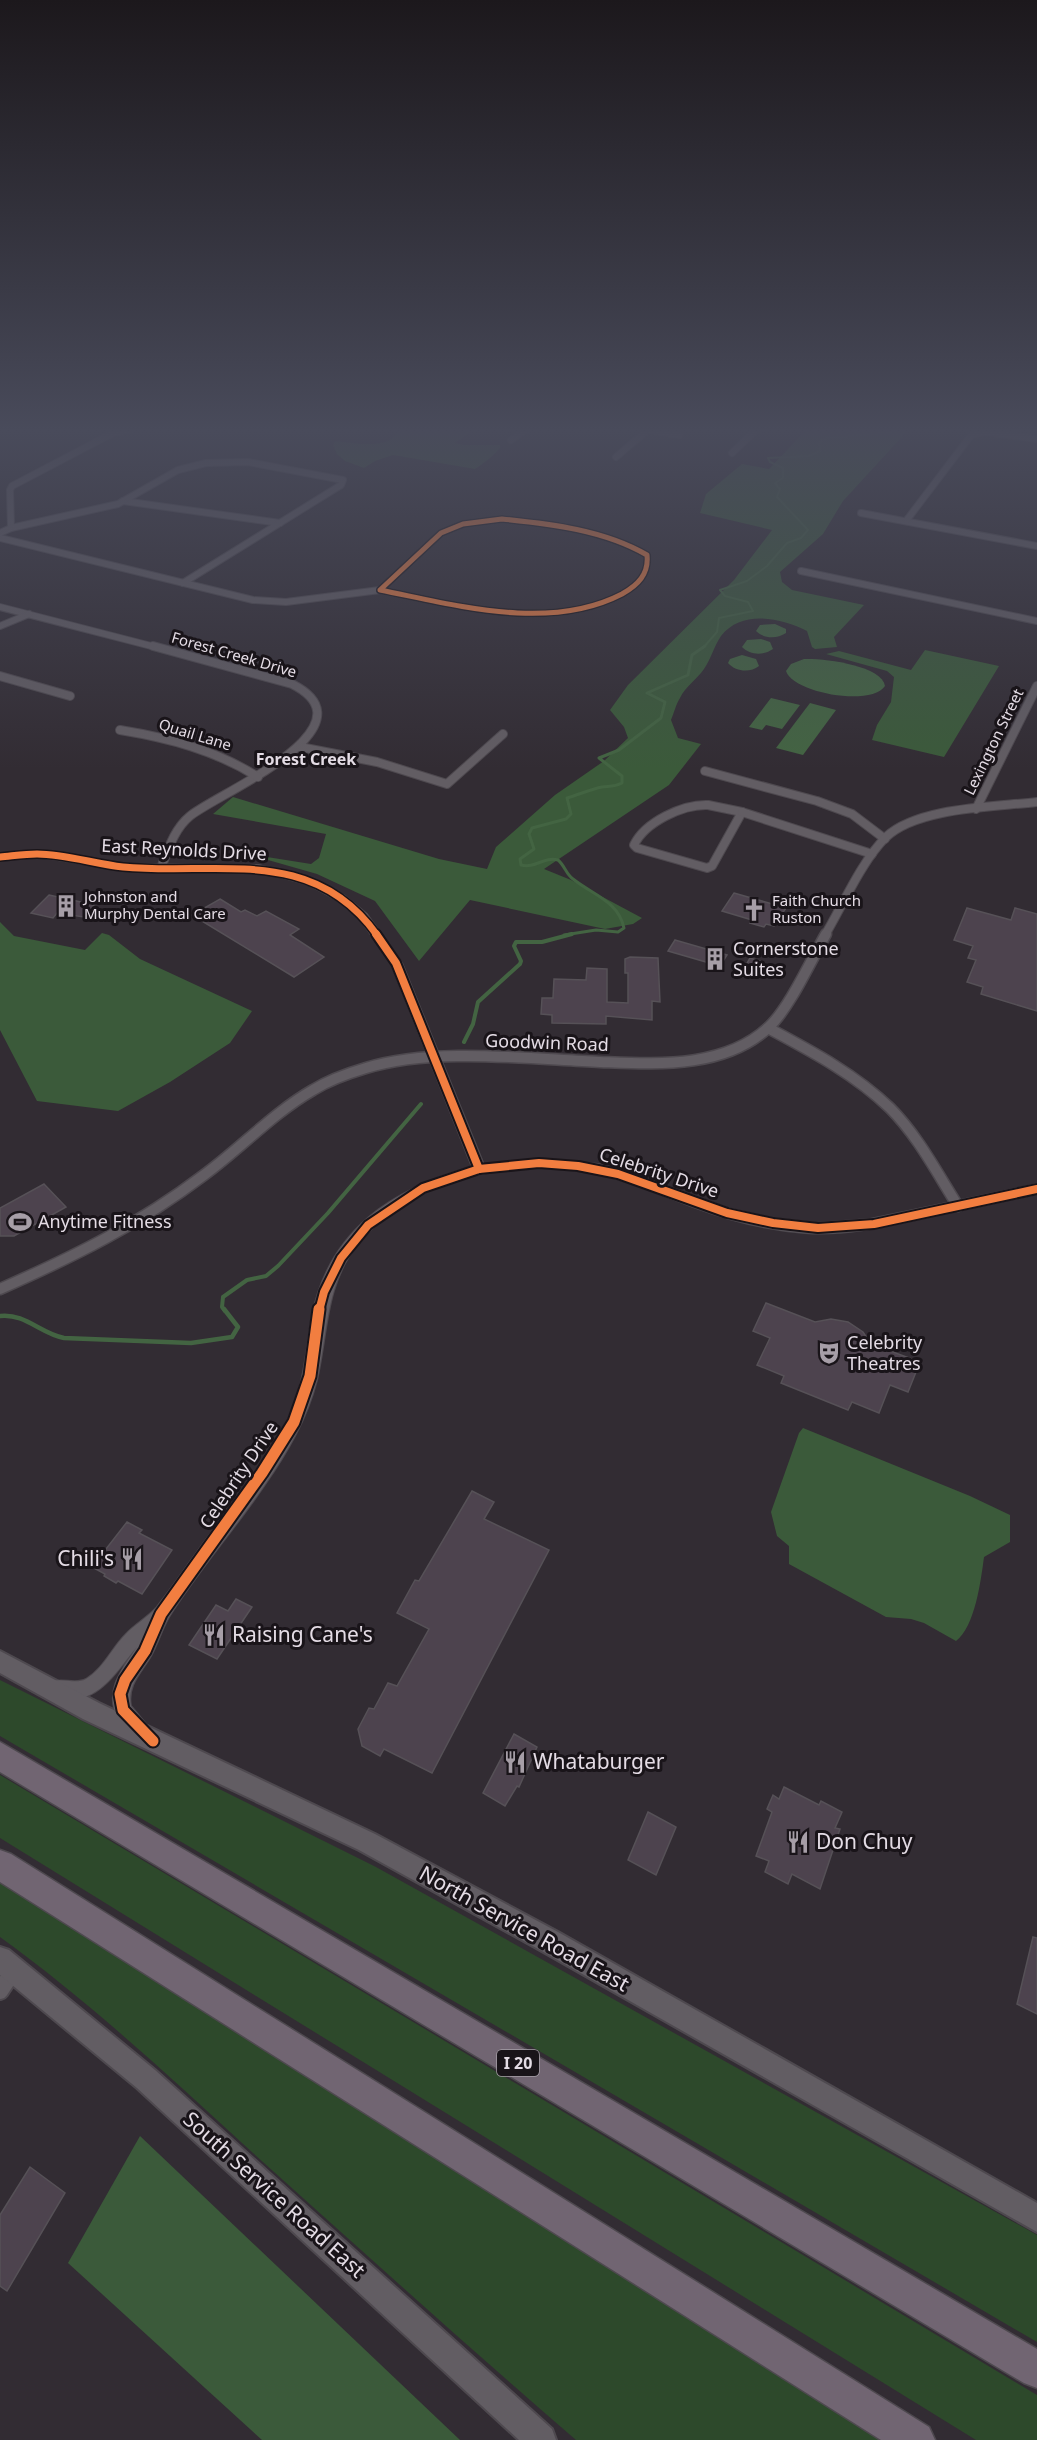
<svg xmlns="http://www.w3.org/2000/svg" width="1037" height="2440" viewBox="0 0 1037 2440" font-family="'Noto Sans',sans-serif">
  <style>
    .green { fill: #2d492b }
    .forest { fill: #3b5a3a }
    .water { fill: #436442 }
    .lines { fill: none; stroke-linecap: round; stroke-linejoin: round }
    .stream-far3 { stroke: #436442; stroke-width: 2 }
    .stream-far2 { stroke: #436442; stroke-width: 3 }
    .stream-far1 { stroke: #436442; stroke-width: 4 }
    .stream { stroke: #436442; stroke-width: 4.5 }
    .building { fill: #4d434e; stroke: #565157; stroke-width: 1.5 }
    .minor-far3-casing { stroke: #4e494f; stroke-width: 8 }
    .minor-far2-casing { stroke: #4e494f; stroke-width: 10 }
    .minor-far1-casing { stroke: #4e494f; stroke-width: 13 }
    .minor-casing { stroke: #4e494f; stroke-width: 20 }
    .tertiary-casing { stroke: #4e494f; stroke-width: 2 }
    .secondary-casing { stroke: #4e494f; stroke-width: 4 }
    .motorway-casing { stroke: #4e494f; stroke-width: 3 }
    .minor-far3 { stroke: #625d63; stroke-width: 6 }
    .minor-far2 { stroke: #625d63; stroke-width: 8 }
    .minor-far1 { stroke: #625d63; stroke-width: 10 }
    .minor { stroke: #625d63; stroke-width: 16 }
    .tertiary { fill: #625d63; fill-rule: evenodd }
    .secondary { fill: #625d63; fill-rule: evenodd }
    .motorway { fill: #716572; fill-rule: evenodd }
    .cycleway-far3-casing { stroke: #191419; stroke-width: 8 }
    .cycleway-far2-casing { stroke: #191419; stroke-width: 10 }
    .cycleway-far1-casing { stroke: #191419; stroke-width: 12 }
    .cycleway-casing { stroke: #191419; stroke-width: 15 }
    .cycleway-far3 { stroke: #f27e40; stroke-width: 5 }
    .cycleway-far2 { stroke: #f27e40; stroke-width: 7 }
    .cycleway-far1 { stroke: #f27e40; stroke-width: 8 }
    .cycleway { stroke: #f27e40; stroke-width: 11 }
    .labels { text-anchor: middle; stroke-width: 6; stroke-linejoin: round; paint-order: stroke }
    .far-street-label { font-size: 15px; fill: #e4dce5; stroke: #191419 }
    .far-poi-label { font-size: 15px; fill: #e4dce5; stroke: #191419; text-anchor: start }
    .far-neighbourhood-label { font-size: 16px; font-weight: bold; fill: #e4dce5; stroke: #191419 }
    .shield { fill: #191419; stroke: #a7a0a8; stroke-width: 1.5 }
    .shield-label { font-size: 16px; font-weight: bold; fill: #e4dce5 }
    .street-label { font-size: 18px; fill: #e4dce5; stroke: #191419 }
    .poi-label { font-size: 18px; fill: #e4dce5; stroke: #191419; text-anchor: start }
    .near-poi-label { font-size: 21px; fill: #e4dce5; stroke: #191419; text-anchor: start }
    .near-street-label { font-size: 21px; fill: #e4dce5; stroke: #191419 }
  </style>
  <rect width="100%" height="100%" fill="#322c33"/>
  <!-- green -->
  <g class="green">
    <polygon points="0,1680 376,1867 1037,2235 1037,2342 0,1736"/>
    <polygon points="0,1775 1037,2395 1037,2440 976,2440 0,1838"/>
    <path d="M0,1883L884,2440H576C467,2346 360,2249 253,2153C171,2078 90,2002 0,1937Z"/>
  </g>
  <!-- forest -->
  <g class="forest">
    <path d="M407,427H477L455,443L464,445H500V448C492,457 484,463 475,469L393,455L375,461L364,468L345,461L337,454L333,445L335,441C353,443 371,447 388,441C396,437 399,430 407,427Z"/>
    <path d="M809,427H911L843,501L823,534L780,572L782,582L792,590L864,605L834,637L837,647L815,649L812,647L807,631C781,618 742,609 721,636C714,646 711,659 704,669C697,679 685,687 680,698C676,704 674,713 671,720L678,738L701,744L669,785L544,869L571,880L642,918L633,924L605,929L470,900L419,961L375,901L317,874L268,860L267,857L311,864L319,858L326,834L213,814L233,797L439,859L487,869L496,847L555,795L604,761L628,738L624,727L610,710L628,685L734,580L772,530L700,513L706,494L742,464L769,469Z"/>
    <polygon points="925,650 999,666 944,757 872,740 877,725 891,702 894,677 887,671 826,654 839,651 911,670"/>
    <polygon points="0,922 14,936 85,950 102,933 109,935 140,959 252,1011 230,1043 170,1082 118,1111 37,1101 0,1030"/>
    <path d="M803,1428L970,1496L1010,1515V1542L984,1557C981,1580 975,1627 956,1641L924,1623L911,1619L886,1617L789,1564V1546L777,1536L771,1512L799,1433Z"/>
    <polygon points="140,2136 460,2440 262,2440 68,2263"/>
  </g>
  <!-- water -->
  <g class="water">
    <path d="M775,624L786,629V633C777,639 764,639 756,631L760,625Z"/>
    <path d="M761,639L770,642L773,649C763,656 750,655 742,647L747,640Z"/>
    <path d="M742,655L756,659L759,666C750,673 736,672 728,663L730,659Z"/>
    <path d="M804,659C822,658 882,665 885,686C871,707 793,693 786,671L791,664Z"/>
    <polygon points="771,698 800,705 782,729 766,725 762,730 749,727"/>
    <polygon points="810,703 836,710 803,755 776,748"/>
  </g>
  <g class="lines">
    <!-- stream-far3 -->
    <polyline class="stream-far3" points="703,648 717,632 719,618 753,611 748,602 725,596 720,590 747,581 767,566 787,543 801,538 808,530 777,497 780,489 775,483 783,478 783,468 770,462 768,458 809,456 820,451 819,443 823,439 891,432 893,427"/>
    <!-- stream-far2 -->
    <path class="stream-far2" d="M564,935L596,930L618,932L624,928C618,901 593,895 573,879C566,874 565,866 558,860C544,856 535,869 521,865L520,859L534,849L529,834L532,828L566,819L571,814L567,798C578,795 591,789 602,787C610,786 614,787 622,783V776L599,758L619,750L661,718L665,702L647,693L688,675L692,655L705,646"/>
    <!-- stream-far1 -->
    <g class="stream-far1">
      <polyline points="464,1042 473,1024 478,1002 520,964 521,961 514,946 516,942 542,942 572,934"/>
      <polyline points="225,1311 222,1307 223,1297 247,1280 266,1276 278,1266 328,1213 421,1104"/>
    </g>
    <!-- stream -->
    <path class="stream" d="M0,1316C25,1313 41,1334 64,1338L191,1343L232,1337L238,1327L224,1309"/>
  </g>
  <!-- building -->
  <g class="building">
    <polygon points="734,893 786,908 774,926 766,924 764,927 750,923 752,920 722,911"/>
    <polygon points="49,895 81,902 94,905 84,917 57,913 53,918 31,913"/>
    <polygon points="220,899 241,912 245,910 257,916 266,911 299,929 290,935 324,957 294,977 192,915"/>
    <polygon points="967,908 1011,920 1015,908 1037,914 1037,1011 981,994 983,987 967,982 976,960 968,958 973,946 954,940"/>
    <polygon points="675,940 727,955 720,966 668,951"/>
    <polygon points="630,957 658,958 660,1002 652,1001 652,1020 606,1016 606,1024 552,1023 552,1015 541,1014 542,998 553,998 554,979 586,980 587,968 607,969 607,1002 628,1003 628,973 625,973 625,959"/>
    <polygon points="750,958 760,961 750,978 740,976"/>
    <polygon points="44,1184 66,1207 14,1236 0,1236 0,1208"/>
    <polygon points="766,1303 815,1322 831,1319 848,1322 863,1332 871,1344 920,1362 908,1392 890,1385 879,1413 852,1402 848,1410 781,1383 784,1376 757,1365 770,1338 753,1331"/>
    <polygon points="472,1491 494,1502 484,1519 549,1550 432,1773 384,1749 380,1756 362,1746 358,1729 369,1708 374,1709 388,1683 397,1686 429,1629 397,1613 415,1580 419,1581"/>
    <polygon points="127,1522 142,1530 139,1533 172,1550 142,1594 118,1581 116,1583 104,1576 105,1574 92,1567"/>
    <polygon points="236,1599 252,1607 217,1659 189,1645 216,1605 228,1611"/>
    <polygon points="514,1734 537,1747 519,1787 517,1786 505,1806 483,1793"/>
    <polygon points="784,1787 819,1805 821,1801 842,1812 835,1828 840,1829 820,1889 792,1874 788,1884 765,1872 769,1861 756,1856 772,1812 767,1809 773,1795 779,1799"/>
    <polygon points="648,1812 676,1827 656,1875 628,1860"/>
    <polygon points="1033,1937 1037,1938 1037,2014 1017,2004"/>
    <polygon points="30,2167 65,2193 7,2291 0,2286 0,2215"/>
  </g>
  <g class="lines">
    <!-- minor-far3 casing -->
    <g class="minor-far3-casing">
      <g id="minor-far3">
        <polyline points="633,427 679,435"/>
        <polyline points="511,440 529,427"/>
        <polyline points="732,453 759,427"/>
        <polyline points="616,457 650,428"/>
        <polyline points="123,501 280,523"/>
        <polyline points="861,513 1037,546"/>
        <path d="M502,519C551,524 604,530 647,555C649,574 638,585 622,594C549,632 456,605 380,590L441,533L463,524Z"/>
        <polyline points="906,521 972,434 987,432 1037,439"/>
        <polyline points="11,528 10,490 12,486 113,433 138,427"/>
        <polyline points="0,533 11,528 118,504 178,470 206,463 248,462 343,480 341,485 183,583"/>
        <polyline points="0,538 253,600 286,602 380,590"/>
        <polyline points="801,571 1037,621"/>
        <polyline points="0,607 159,648"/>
        <polyline points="0,626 29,614"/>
      </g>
    </g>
    <!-- minor-far2 casing -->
    <g class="minor-far2-casing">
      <g id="minor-far2">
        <path d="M153,646L292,684C379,728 216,794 190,816C174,829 168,850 161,868"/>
        <polyline points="0,676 70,696"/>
        <path d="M120,730C169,738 215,750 258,777"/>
        <polyline points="300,747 377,762 447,784 503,734"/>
        <polyline points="705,771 817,801 852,814 885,839"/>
        <path d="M708,805L742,812L712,866L707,868L637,848L634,845C645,822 683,804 708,805Z"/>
        <polyline points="976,809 1037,686"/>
        <polyline points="742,812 872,854"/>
        <path d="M825,935C843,905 861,862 886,837C918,807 995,807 1037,802"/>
      </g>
    </g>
    <!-- minor-far1 casing -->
    <g class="minor-far1-casing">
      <g id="minor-far1">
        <path d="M768,1028C811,1051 855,1074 890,1108C918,1136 937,1173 958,1206"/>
        <path d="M0,1289C75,1256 138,1225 204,1175C241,1148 273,1113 313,1090C329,1080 349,1073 366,1068C433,1047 529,1059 600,1062C656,1064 724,1069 769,1027C790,1007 811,960 826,934"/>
      </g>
    </g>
    <!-- minor casing -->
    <g class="minor-casing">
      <polyline id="minor" points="0,1991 14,1970"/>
    </g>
    <!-- tertiary casing -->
    <g class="tertiary-casing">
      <path id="tertiary" d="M38,851L124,864L259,865L317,881L345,896L367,914L402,963L484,1165L536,1159L598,1164L636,1175L727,1208L771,1218L816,1223L870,1219L1037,1184V1194C1000,1202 964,1209 928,1217C887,1226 847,1236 805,1233C768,1230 731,1221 696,1208C668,1198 642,1185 614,1178C528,1154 415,1172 357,1245C325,1286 328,1333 317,1380C307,1419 287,1453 264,1486C234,1530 198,1571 169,1617C162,1629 158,1643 151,1656C141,1673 127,1685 131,1706L146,1724L149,1730L146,1736L140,1739C131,1735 124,1728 119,1720C103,1693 121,1670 137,1647C113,1675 94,1712 51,1694L48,1688L51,1682C62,1677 75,1685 86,1679C103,1669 112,1648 125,1635C134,1625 148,1617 156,1608C175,1584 192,1558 210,1534C238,1497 269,1460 289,1418C304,1385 306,1351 312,1316C329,1230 392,1189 472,1167L391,963L359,918L337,900L309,885L259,871L124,870L38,857L0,860V854Z"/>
    </g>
    <!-- secondary casing -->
    <g class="secondary-casing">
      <g id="secondary">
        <polygon points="0,1651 99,1703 375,1834 558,1932 1037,2203 1037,2232 540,1950 359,1850 83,1719 0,1673"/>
        <polygon points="0,1947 9,1950 155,2070 552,2429 556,2440 519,2440 137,2088 0,1975"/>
      </g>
    </g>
    <!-- motorway casing -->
    <g class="motorway-casing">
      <g id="motorway">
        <polygon points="0,1742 1037,2349 1037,2388 1024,2383 0,1772"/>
        <polygon points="0,1850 11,1854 929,2427 935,2440 881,2440 0,1882"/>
      </g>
    </g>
    <!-- minor-far3 -->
    <use href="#minor-far3" class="minor-far3"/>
    <!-- minor-far2 -->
    <use href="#minor-far2" class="minor-far2"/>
    <!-- minor-far1 -->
    <use href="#minor-far1" class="minor-far1"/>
    <!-- minor -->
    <use href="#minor" class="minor"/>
    <!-- tertiary -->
    <use href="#tertiary" class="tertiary"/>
    <!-- secondary -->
    <use href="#secondary" class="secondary"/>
    <!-- motorway -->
    <use href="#motorway" class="motorway"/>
    <!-- cycleway-far3 casing -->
    <g class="cycleway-far3-casing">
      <path id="cycleway-far3" d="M502,519C551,524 604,530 647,555C649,574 638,585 622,594C549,632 456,605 380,590L441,533L463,524Z"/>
    </g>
    <!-- cycleway-far2 casing -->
    <g class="cycleway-far2-casing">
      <path id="cycleway-far2" d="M0,857C12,856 25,854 37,854C65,854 95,864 123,867C216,876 312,844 377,935"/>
    </g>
    <!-- cycleway-far1 casing -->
    <g class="cycleway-far1-casing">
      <g id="cycleway-far1">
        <polyline points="376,934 396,963 479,1169"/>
        <polyline points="319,1311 324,1292 341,1258 368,1225 423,1188 479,1169 539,1163 578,1166 618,1174 727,1213 773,1223 818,1228 874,1224 1037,1189"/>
      </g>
    </g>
    <!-- cycleway casing -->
    <g class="cycleway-casing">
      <polyline id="cycleway" points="153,1741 123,1710 120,1694 125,1680 145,1651 161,1614 262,1473 294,1422 310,1376 319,1309"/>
    </g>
    <!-- cycleway-far3 -->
    <use href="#cycleway-far3" class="cycleway-far3"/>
    <!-- cycleway-far2 -->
    <use href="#cycleway-far2" class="cycleway-far2"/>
    <!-- cycleway-far1 -->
    <use href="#cycleway-far1" class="cycleway-far1"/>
    <!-- cycleway -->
    <use href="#cycleway" class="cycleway"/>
  </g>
  <!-- sky -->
  <linearGradient id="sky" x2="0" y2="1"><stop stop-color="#1c181c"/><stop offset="0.56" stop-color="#494b5b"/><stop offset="1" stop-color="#494b5b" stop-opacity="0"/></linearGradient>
  <rect width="1037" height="769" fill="url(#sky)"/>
  <!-- icons -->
  <defs>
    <g id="building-bare" transform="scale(1.8)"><path d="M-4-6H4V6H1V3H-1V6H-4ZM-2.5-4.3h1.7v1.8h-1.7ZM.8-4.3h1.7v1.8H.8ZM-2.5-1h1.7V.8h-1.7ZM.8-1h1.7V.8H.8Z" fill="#a69ea7" stroke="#191419" stroke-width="2.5" paint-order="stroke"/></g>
    <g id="church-bare" transform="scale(1.8)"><path d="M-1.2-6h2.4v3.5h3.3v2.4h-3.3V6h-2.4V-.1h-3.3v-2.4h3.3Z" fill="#a69ea7" stroke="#191419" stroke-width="2.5" paint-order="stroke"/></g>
    <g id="stadium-bare" transform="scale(1.8)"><path d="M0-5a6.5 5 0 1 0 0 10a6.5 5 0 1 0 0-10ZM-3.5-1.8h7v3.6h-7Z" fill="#a69ea7" stroke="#191419" stroke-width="2.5" paint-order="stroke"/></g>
    <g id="theatre-bare" transform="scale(1.8)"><path d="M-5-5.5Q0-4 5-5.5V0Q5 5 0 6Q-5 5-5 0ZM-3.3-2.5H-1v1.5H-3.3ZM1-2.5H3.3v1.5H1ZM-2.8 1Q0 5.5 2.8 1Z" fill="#a69ea7" stroke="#191419" stroke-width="2.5" paint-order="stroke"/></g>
    <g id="restaurant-bare" transform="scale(1.8)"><path d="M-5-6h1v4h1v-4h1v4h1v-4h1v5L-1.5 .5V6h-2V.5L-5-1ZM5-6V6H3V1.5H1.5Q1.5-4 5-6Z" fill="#a69ea7" stroke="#191419" stroke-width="2.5" paint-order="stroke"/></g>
  </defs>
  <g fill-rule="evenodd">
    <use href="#building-bare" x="66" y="906"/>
    <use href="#church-bare" x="754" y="910"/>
    <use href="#building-bare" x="715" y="959"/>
    <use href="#stadium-bare" x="20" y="1222"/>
    <use href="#theatre-bare" x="829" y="1353"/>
    <use href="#restaurant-bare" x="132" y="1559"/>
    <use href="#restaurant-bare" x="214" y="1635"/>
    <use href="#restaurant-bare" x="515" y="1762"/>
    <use href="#restaurant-bare" x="798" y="1842"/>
  </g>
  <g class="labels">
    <!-- far-street labels -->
    <g class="far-street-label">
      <text transform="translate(234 655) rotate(16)" y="5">Forest Creek Drive</text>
      <text transform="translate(195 735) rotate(17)" y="5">Quail Lane</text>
      <text transform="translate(994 742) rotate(-64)" y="5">Lexington Street</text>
    </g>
    <!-- far-poi labels -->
    <g class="far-poi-label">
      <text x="84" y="902">Johnston and<tspan x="84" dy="17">Murphy Dental Care</tspan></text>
      <text x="772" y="906">Faith Church<tspan x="772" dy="17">Ruston</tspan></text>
    </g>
    <!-- far-neighbourhood labels -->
    <g class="far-neighbourhood-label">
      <text x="306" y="765">Forest Creek</text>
    </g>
    <!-- shield labels -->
    <rect class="shield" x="497" y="2050" width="42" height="26" rx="4.5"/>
    <g class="shield-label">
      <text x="518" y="2069">I 20</text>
    </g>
    <!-- street labels -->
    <g class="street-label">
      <text transform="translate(184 850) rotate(3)" y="6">East Reynolds Drive</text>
      <text transform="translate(547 1043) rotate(2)" y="6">Goodwin Road</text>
      <text transform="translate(659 1173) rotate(18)" y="6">Celebrity Drive</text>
      <text transform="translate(239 1475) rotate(-56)" y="6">Celebrity Drive</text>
    </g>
    <!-- poi labels -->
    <g class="poi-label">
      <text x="733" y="955">Cornerstone<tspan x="733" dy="21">Suites</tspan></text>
      <text x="38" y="1228">Anytime Fitness</text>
      <text x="847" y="1349">Celebrity<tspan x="847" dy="21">Theatres</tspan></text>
    </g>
    <!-- near-poi labels -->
    <g class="near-poi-label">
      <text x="114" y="1566" text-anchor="end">Chili's</text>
      <text x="232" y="1642">Raising Cane's</text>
      <text x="533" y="1769">Whataburger</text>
      <text x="816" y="1849">Don Chuy</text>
    </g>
    <!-- near-street labels -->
    <g class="near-street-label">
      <text transform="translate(524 1929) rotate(29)" y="7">North Service Road East</text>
      <text transform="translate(274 2195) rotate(42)" y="7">South Service Road East</text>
    </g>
  </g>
</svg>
